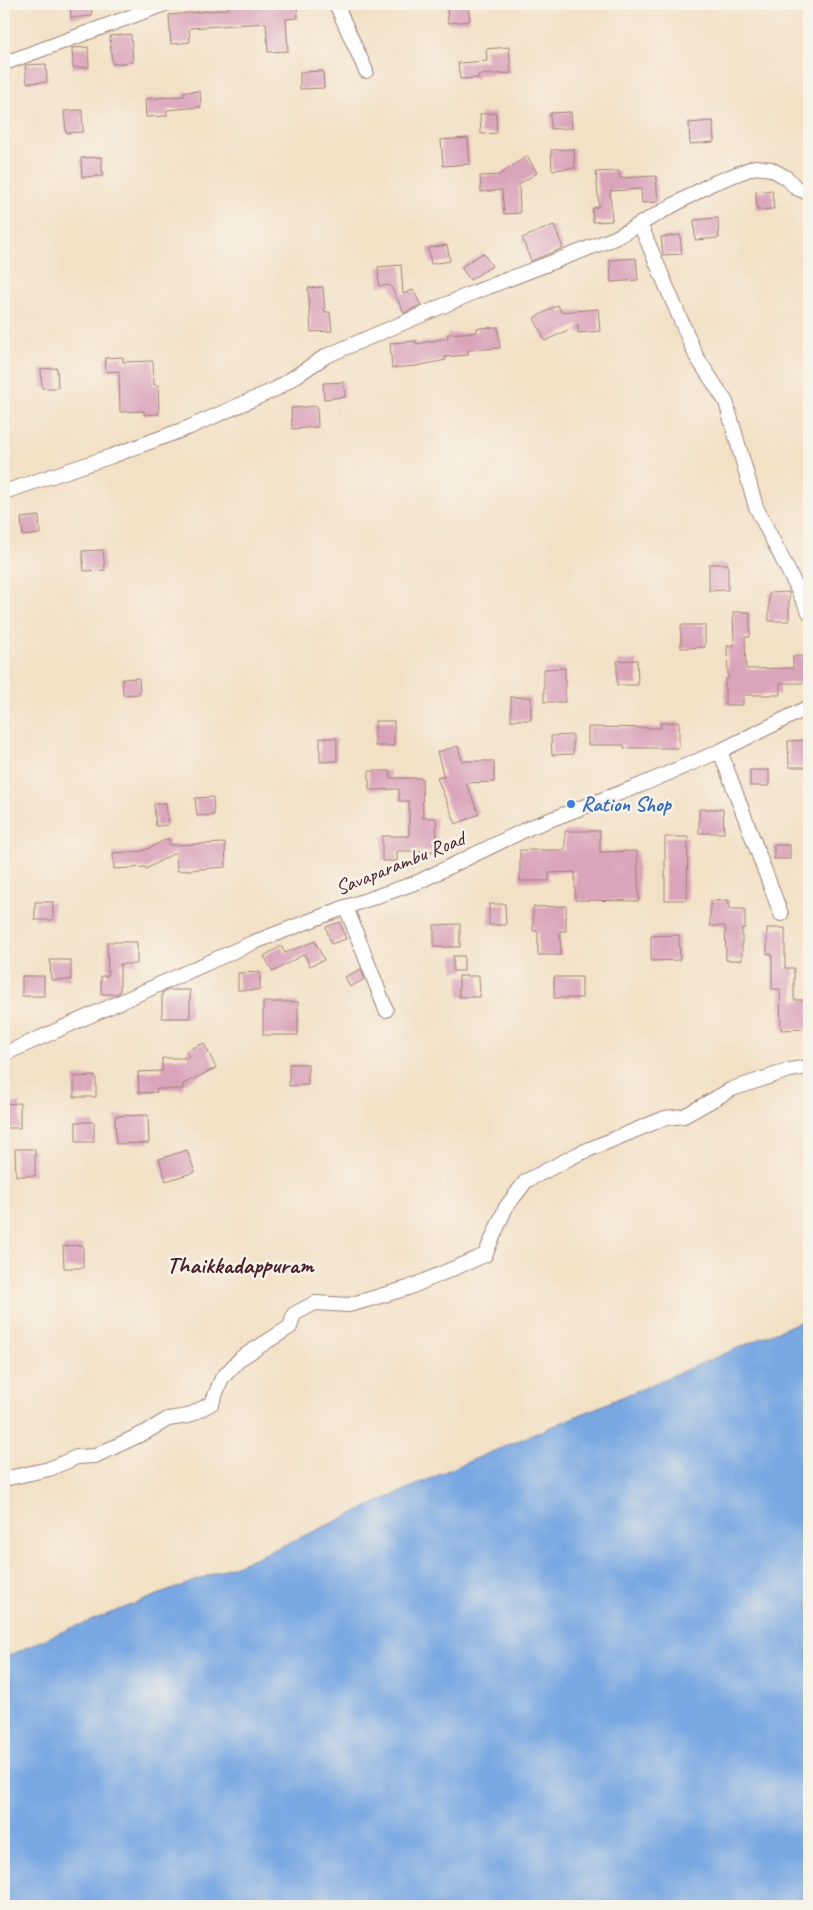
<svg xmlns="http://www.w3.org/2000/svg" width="813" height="1910" viewBox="0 0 813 1910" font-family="Caveat,sans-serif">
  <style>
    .water { fill: #78a7e2; stroke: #616386 }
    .building { fill: #daa4bb }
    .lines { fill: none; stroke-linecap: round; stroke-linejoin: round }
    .minor-casing { stroke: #9e8078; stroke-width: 16 }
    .minor { stroke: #fff; stroke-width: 14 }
    .shop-dot { fill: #3f7fe0; stroke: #f7f3e8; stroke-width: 2 }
    .labels { text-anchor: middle; stroke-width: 5; stroke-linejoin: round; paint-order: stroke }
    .shop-label { font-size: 21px; font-weight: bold; fill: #366cbe; stroke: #f7f3e8; text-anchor: start }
    .street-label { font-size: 21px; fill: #4a1f2b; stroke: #f7f3e8 }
    .quarter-label { font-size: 24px; font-weight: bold; fill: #4a1f2b; stroke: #f7f3e8 }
  </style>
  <rect width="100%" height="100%" fill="#f7f3e8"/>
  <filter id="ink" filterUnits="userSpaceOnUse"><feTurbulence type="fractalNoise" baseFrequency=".02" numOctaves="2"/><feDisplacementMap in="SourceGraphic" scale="10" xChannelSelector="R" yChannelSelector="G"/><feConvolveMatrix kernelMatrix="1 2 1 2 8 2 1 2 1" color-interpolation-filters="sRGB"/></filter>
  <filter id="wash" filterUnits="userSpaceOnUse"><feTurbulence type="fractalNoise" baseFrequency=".0096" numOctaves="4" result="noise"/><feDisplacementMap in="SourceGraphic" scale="20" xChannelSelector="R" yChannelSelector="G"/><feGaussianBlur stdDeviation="1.12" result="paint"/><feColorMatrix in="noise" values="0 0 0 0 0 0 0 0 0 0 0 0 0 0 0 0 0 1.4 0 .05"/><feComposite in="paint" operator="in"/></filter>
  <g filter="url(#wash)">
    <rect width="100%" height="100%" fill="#f3e1c6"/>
    <!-- water -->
    <polygon class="water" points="809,1318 809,1906 4,1906 4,1658 59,1633 262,1555 449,1470"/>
    <g id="blocks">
      <!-- building -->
      <g class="building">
        <polygon points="70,4 91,4 92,16 71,18"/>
        <polygon points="247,4 297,4 298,18 286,19 288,51 268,52 266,23 189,28 190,42 171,44 169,15 229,9 228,5"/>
        <polygon points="468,4 470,21 448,23 447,5"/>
        <polygon points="131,34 133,62 112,64 110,36"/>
        <polygon points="88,47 89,67 73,68 72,48"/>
        <polygon points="509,47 511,73 478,75 478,78 460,79 458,63 487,61 486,49"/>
        <polygon points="46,64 47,82 27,83 25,65"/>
        <polygon points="323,71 324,88 300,89 300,72"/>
        <polygon points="200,91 201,107 167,110 167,116 146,117 145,99 184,96 184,92"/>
        <polygon points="82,110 83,132 66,133 64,111"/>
        <polygon points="571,112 572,128 551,129 550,113"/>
        <polygon points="496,113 497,133 481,134 480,114"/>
        <polygon points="713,121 714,142 690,144 689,123"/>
        <polygon points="468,138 470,164 443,166 441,140"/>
        <polygon points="574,149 575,168 552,170 551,150"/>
        <polygon points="527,156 537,173 519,184 520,213 504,214 502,190 481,192 480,176 499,175"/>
        <polygon points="101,157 103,176 82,177 81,158"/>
        <polygon points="619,171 620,178 656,176 658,202 642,203 641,189 610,191 612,221 593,222 592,209 599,206 596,172"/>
        <polygon points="772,190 774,209 757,210 756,192"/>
        <polygon points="718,218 719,238 695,240 694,220"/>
        <polygon points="554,225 563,248 531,261 522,238"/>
        <polygon points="680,235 682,254 663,255 661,237"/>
        <polygon points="447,245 450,261 431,264 428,248"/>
        <polygon points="483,253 492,266 470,280 461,267"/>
        <polygon points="636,258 638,280 611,282 610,260"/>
        <polygon points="401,265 403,294 413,290 421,305 404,313 390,285 379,286 378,267"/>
        <polygon points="323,287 325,312 330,312 332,331 311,332 308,288"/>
        <polygon points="558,305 561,312 598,309 600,331 578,333 578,325 545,341 534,318"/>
        <polygon points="498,327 500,348 468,350 468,355 445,357 446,360 417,366 392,368 390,343 416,341 416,344 448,338 447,334 477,332 477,328"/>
        <polygon points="123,357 123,362 153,361 154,385 158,385 159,414 144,415 144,411 120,412 119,371 106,372 105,358"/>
        <polygon points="57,368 58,388 42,388 41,369"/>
        <polygon points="344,382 345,397 324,399 323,383"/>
        <polygon points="317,406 318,427 292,429 291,408"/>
        <polygon points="39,516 40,534 23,536 21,518"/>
        <polygon points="103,550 105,570 84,571 82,551"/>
        <polygon points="709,564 728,564 728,590 709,591"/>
        <polygon points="789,592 789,621 769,621 769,593"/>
        <polygon points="733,612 750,612 750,637 745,637 746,669 793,668 793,656 809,656 809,683 780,683 780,695 743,695 743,705 725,705 725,679 728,679 727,646 734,646"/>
        <polygon points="681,625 705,625 705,647 681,648"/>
        <polygon points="637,660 638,685 617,685 617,661"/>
        <polygon points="565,668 565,702 544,702 544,669"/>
        <polygon points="139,678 140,694 123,695 122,679"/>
        <rect x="511" y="697" width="20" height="23"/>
        <rect x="375" y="721" width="19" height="25"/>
        <polygon points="679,722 679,748 624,748 624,745 588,745 588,727 661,728 660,723"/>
        <polygon points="573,735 573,754 552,755 551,736"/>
        <polygon points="320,738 337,738 337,761 320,762"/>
        <polygon points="809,740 809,767 789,767 788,741"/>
        <polygon points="458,746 462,761 494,761 494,782 466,783 479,814 456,824 437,778 444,777 437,752"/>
        <rect x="750" y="770" width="19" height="16"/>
        <polygon points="369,771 390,771 390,778 422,778 423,818 436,818 437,851 397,851 397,861 382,861 382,836 409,836 409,801 399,801 399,789 369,790"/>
        <polygon points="213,797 214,815 197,816 195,798"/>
        <polygon points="166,803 168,825 156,826 154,804"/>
        <polygon points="699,809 723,809 724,833 699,833"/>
        <polygon points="565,831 600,831 600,852 637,851 639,901 575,900 575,872 549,873 549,881 520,881 520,850 565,850"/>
        <polygon points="665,837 688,837 687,900 665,900"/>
        <polygon points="169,838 169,845 225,843 226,867 177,871 176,852 146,869 145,867 114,869 113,853 143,851"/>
        <rect x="774" y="845" width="16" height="14"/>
        <polygon points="729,900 729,909 745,909 745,928 742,928 742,960 726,960 725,926 710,926 710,901"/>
        <rect x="35" y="902" width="18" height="18"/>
        <polygon points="489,904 505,904 506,925 489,925"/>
        <polygon points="566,906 566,931 560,931 561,955 538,955 538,931 533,931 533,907"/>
        <polygon points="340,922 346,939 331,944 326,927"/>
        <polygon points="460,924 460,947 434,947 434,925"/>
        <polygon points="767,928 785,928 785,968 794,968 794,1000 809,1000 809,1029 781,1030 780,989 772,989 772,954 767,954"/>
        <polygon points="679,935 680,960 651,961 651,936"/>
        <polygon points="315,941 324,960 310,966 304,954 273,972 264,956 281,946 285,953"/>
        <polygon points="107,942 137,942 137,964 120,964 120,992 116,994 101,994 101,976 108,976"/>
        <rect x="453" y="956" width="11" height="15"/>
        <polygon points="50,960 71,960 71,980 51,980"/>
        <polygon points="361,969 365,979 350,987 345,977"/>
        <polygon points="260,972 260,990 238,990 238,973"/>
        <rect x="22" y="976" width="22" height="20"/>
        <polygon points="459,976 479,976 480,997 459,997"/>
        <rect x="554" y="977" width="28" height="21"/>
        <polygon points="169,990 190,990 190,1018 162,1018 162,993"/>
        <rect x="263" y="1002" width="35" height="33"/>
        <polygon points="204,1043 216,1068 183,1084 183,1089 156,1089 157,1092 139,1093 138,1072 162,1071 162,1058 189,1058 186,1051"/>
        <polygon points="289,1064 308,1064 308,1085 289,1086"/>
        <polygon points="96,1076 96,1097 74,1097 74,1077"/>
        <polygon points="20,1103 20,1128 4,1128 4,1104"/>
        <polygon points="148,1115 149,1143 116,1144 115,1116"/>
        <rect x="76" y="1122" width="18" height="20"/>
        <polygon points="15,1149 35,1149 35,1176 16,1176"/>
        <polygon points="187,1150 195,1172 166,1181 159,1159"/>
        <polygon points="83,1245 83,1268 64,1268 63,1246"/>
      </g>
    </g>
  </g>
  <g filter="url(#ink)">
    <use href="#blocks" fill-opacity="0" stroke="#9e8078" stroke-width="1"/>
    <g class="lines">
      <!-- minor casing -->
      <g class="minor-casing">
        <g id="minor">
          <polyline points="336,4 366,71"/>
          <polyline points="5,63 165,4"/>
          <polyline points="640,224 696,356 726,402 756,507 809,612"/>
          <polyline points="4,492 112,456 190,427 276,389 326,356 475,292 615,238 711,184 755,167 771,169 787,178 796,188 809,193"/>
          <polyline points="720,751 781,914"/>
          <polyline points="346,907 386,1010"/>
          <polyline points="4,1054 252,943 346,907 418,882 531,827 641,785 720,751 809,707"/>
          <polyline points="4,1479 49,1469 77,1457 95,1456 146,1432 168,1419 188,1416 212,1403 222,1378 241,1358 290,1327 294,1314 315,1303 349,1305 408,1288 485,1255 506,1207 526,1181 578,1154 665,1118 684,1116 732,1089 790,1070 809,1067"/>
        </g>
      </g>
      <!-- minor -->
      <use href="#minor" class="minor"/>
    </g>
  </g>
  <!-- markers -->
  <circle class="shop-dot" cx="571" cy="804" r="5"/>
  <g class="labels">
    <!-- shop labels -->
    <g class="shop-label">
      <text x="581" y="811">Ration Shop</text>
    </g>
    <!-- street labels -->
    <g class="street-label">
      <text transform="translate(400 863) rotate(-22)" y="7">Savaparambu Road</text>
    </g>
    <!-- quarter labels -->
    <g class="quarter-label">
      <text x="240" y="1273">Thaikkadappuram</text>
    </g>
  </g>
  <!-- margin -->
  <rect width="813" height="1910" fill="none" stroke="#f7f3e8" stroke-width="20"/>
</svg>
